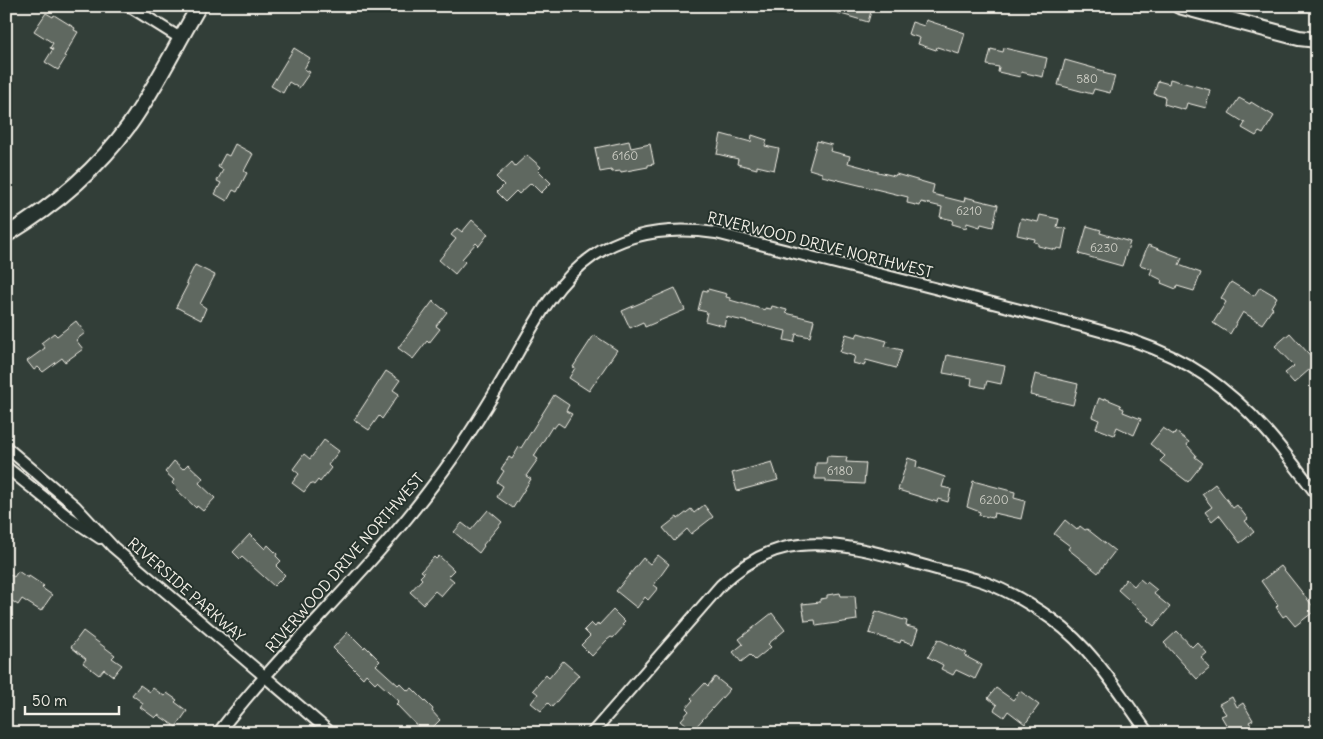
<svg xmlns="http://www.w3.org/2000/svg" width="1323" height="739" viewBox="0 0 1323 739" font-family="Delius,sans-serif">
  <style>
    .building { fill: #5f6861; stroke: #f4f1e8 }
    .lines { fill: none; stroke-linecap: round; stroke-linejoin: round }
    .street-casing { stroke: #f4f1e8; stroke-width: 14 }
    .secondary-casing { stroke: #f4f1e8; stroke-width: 18 }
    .street { stroke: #26332d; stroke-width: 10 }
    .secondary { stroke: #26332d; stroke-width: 14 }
    .labels { text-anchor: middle; stroke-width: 4; stroke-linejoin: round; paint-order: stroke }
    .number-label { font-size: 12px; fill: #cfcfc6 }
    .street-label { font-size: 15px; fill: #f4f1e8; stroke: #26332d }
  </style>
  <rect width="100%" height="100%" fill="#323e38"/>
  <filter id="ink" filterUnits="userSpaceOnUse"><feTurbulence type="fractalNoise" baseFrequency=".02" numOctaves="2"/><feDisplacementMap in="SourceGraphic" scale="10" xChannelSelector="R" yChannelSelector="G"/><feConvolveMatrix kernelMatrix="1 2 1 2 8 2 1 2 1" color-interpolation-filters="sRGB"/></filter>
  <g filter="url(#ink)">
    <!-- building -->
    <g class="building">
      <polygon points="824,6 865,6 872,8 868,22 824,9"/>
      <polygon points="46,13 53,17 54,15 75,28 74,30 78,32 64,56 66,57 58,70 45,62 53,49 50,48 53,43 34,31"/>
      <polygon points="926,20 965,33 959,54 937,47 936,50 918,44 920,38 908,34 912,22 924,26"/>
      <polygon points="294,48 310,58 304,69 310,72 299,88 289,82 283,93 271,86"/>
      <polygon points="1004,48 1047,58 1043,77 1021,72 1020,77 998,72 999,67 987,65 991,49 1003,52"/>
      <polygon points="1065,60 1104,71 1103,73 1115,76 1110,93 1094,89 1092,94 1058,85"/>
      <polygon points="1170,79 1210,90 1206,108 1187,103 1185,110 1164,104 1165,97 1154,94 1158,81 1169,84"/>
      <polygon points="1239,98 1250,104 1251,102 1274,116 1263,134 1259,132 1256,136 1242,128 1245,123 1229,113"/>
      <polygon points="721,134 751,142 752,135 767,140 765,146 779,149 774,170 757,166 757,169 737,164 738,159 717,154"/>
      <polygon points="629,141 631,148 650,144 654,164 648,165 648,167 621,172 621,171 612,172 611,170 600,172 595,148"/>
      <polygon points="817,141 832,145 830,151 850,156 848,163 870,169 870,170 895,176 896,174 934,185 932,194 964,202 965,197 998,205 993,227 981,224 980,227 967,223 966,228 952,224 953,220 940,217 942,207 921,202 920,206 907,203 908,197 822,176 822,173 809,169"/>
      <polygon points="235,144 253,154 244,171 247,173 237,192 233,190 227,201 215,194 221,183 217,181 223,170 218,167 225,154 229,156"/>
      <polygon points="527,155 541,167 538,170 551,183 541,193 531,183 519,194 516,191 506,201 497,192 504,185 496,177 512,162 515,166"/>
      <polygon points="1040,215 1059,219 1057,227 1066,229 1062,249 1057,248 1056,250 1038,246 1038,243 1034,242 1035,239 1017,235 1021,218 1038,222"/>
      <polygon points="472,220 488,234 479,246 476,243 462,259 465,262 455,274 439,260 456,239 451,235 457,228 462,232"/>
      <polygon points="1087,226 1101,230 1100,233 1130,242 1122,266 1079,254"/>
      <polygon points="1148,245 1182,258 1179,265 1201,273 1194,291 1177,286 1176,289 1161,283 1162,280 1150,274 1152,269 1140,265"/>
      <polygon points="195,265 215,275 200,304 206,308 201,320 176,307 188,284 186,283"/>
      <polygon points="1231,282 1254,296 1260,287 1277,297 1271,307 1273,308 1262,324 1243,312 1230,334 1213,323 1226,302 1221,298"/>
      <polygon points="675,288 685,310 645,327 643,322 630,328 622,311"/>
      <polygon points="708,289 727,294 726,297 730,298 730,300 765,310 765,308 771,309 772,306 787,310 786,313 814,320 810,337 796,334 794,342 784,340 786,331 744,321 726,317 724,326 705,321 707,312 698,310 703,290 707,291"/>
      <polygon points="433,301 447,312 436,326 440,329 429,343 427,341 413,359 398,348"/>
      <polygon points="76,321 85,333 76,340 83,349 65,362 62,358 43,372 38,367 34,370 27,361 45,348 41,343 54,333 57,336"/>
      <polygon points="858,333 887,341 885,346 902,350 896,368 866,360 864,366 853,363 855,356 840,352 846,334 856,337"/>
      <polygon points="1290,333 1317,363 1294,383 1285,373 1294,366 1275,346"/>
      <polygon points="594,335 617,350 589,391 569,378 575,368 573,367"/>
      <polygon points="947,355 1005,366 1001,384 987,381 985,388 971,385 972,378 943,373"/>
      <polygon points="386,371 400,380 393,390 399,394 382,419 379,416 369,430 354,420"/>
      <polygon points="1035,374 1078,384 1073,405 1030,395"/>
      <polygon points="554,395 569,405 566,411 572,414 564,427 558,423 554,428 552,427 534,456 538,459 526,476 531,479 513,508 497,497 503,486 497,482 504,471 501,469 509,457 512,459 519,447 521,448"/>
      <polygon points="1099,398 1103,400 1104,398 1121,405 1120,407 1124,409 1123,412 1141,419 1134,435 1117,427 1114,435 1096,428 1099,420 1092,417"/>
      <polygon points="1163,428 1174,435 1176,432 1189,442 1187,445 1196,455 1195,457 1203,463 1188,482 1160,461 1165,456 1150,444"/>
      <polygon points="324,440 339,451 328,465 331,468 320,482 318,480 314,485 311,483 304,492 292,483 299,474 293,469 304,454 310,459"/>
      <polygon points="827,456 847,457 846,462 866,463 864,484 826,482 826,479 815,479 816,463 826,463"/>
      <polygon points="908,458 917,461 916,467 945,477 942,487 951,489 948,502 938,499 937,502 898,490"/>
      <polygon points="174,461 183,469 188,464 203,478 199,483 215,498 203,511 197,506 196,508 176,489 177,488 172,483 174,480 165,472"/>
      <polygon points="772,462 778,480 737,491 732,473"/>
      <polygon points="973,481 1015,492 1014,498 1025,501 1021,519 994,513 993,518 979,515 980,512 967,507"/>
      <polygon points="1215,484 1233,508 1237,505 1248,519 1245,521 1254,532 1240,543 1219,515 1212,521 1205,512 1212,507 1202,494"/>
      <polygon points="704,505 713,517 691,534 687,529 674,541 663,528 677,517 678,519 691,509 694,513"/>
      <polygon points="488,510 502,522 483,545 484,546 479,553 454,532 462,523 471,530"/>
      <polygon points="1065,520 1077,530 1080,526 1085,530 1087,529 1115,551 1098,573 1068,549 1070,546 1054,534"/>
      <polygon points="250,534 265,549 268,545 277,554 276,556 281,561 276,566 285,575 274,586 242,557 240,559 233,552"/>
      <polygon points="658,555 669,564 654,585 658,588 648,600 645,597 637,608 616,591 643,558 650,564"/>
      <polygon points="439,556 454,570 448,576 454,581 441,596 435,591 423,604 410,592 422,579 420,577 424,573 421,571 434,557 436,559"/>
      <polygon points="1281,566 1316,610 1295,626 1286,615 1283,617 1276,607 1278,605 1261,581"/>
      <polygon points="18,571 28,578 29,576 44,586 42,588 52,595 41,611 22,599 18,605 6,597 6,572 14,577"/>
      <polygon points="1126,579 1134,586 1140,579 1146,584 1147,582 1157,590 1154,594 1170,607 1154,626 1147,620 1149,618 1118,590"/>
      <polygon points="840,593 841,596 855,596 857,620 816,626 815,620 805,621 802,604 820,602 820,599 827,598 827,595"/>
      <polygon points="613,610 625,622 622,625 624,626 613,638 611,637 607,640 592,656 581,645 590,636 584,630 591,623 595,627 598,623 599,625"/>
      <polygon points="876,611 907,621 906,626 918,629 913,644 901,640 900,643 869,633"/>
      <polygon points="772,613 785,630 768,644 771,647 755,660 750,655 741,662 733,652 743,644 739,639"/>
      <polygon points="83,631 115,655 112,658 122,665 113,676 104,669 99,675 83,663 86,659 71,647"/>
      <polygon points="1177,631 1192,647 1197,642 1207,653 1201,658 1210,668 1197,679 1164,643"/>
      <polygon points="348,632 364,648 365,646 380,661 376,665 398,685 400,683 408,691 412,688 433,709 432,711 440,720 427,733 424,733 396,704 399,701 377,681 375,683 366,674 363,678 333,648"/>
      <polygon points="938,639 967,653 965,656 982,665 975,679 956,670 953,675 941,669 943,665 928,657"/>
      <polygon points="563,661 579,675 552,707 548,703 541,711 531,703 538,694 533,690 546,675 549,678"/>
      <polygon points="715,677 730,689 693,730 681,720 689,711 686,708 693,700 691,698 705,683 708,686"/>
      <polygon points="140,685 150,692 153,688 164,696 167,693 177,700 175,702 187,711 176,727 158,715 155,718 140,707 143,703 132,695"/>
      <polygon points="996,688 1013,700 1020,691 1039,705 1025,724 1008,711 1004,717 994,710 997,705 988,698"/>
      <polygon points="1232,697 1237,707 1243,703 1253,720 1249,722 1256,733 1231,733 1221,716 1226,714 1219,704"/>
    </g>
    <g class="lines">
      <!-- street casing -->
      <g class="street-casing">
        <g id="street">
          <polyline points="129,6 180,38"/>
          <polyline points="6,447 75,506 113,547 331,733"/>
          <polyline points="6,467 67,516 100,538"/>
          <path d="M218,733C286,645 370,571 436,481C461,448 483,413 504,377C529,334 551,285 593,256C630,231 673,227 716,233C817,258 919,284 1020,310C1082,327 1150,338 1204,375C1252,408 1282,448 1317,495"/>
          <path d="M592,733L721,585C743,564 768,548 800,545C842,541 889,556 929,567C947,572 967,576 984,582C1009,591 1032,605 1053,620C1093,649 1120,694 1148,733"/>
        </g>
      </g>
      <!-- secondary casing -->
      <g class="secondary-casing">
        <g id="secondary">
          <polyline points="1179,6 1299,38 1317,40"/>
          <path d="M6,235C54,206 97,170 130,124C156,87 176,45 199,6"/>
        </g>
      </g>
      <!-- street -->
      <use href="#street" class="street"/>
      <!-- secondary -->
      <use href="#secondary" class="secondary"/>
    </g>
  </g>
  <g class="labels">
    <!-- number labels -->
    <g class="number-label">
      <text x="1087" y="83">580</text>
      <text x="625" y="160">6160</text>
      <text x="969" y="215">6210</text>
      <text x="1104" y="252">6230</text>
      <text x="840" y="475">6180</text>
      <text x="994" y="504">6200</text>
    </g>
    <!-- street labels -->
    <g class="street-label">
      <text transform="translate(820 245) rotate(14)" y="5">RIVERWOOD DRIVE NORTHWEST</text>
      <text transform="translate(345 563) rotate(-49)" y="5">RIVERWOOD DRIVE NORTHWEST</text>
      <text transform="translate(186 590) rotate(41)" y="5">RIVERSIDE PARKWAY</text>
    </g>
  </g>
  <!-- margin -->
  <rect width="1323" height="739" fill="none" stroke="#26332d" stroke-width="25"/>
  <rect x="12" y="12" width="1298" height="714" fill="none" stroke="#f4f1e8" stroke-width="2" filter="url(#ink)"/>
  <!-- scale -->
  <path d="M25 706v8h94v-8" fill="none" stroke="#f4f1e8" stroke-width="2.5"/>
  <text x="32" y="706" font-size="15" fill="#f4f1e8" stroke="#26332d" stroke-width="4" paint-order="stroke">50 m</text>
</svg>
